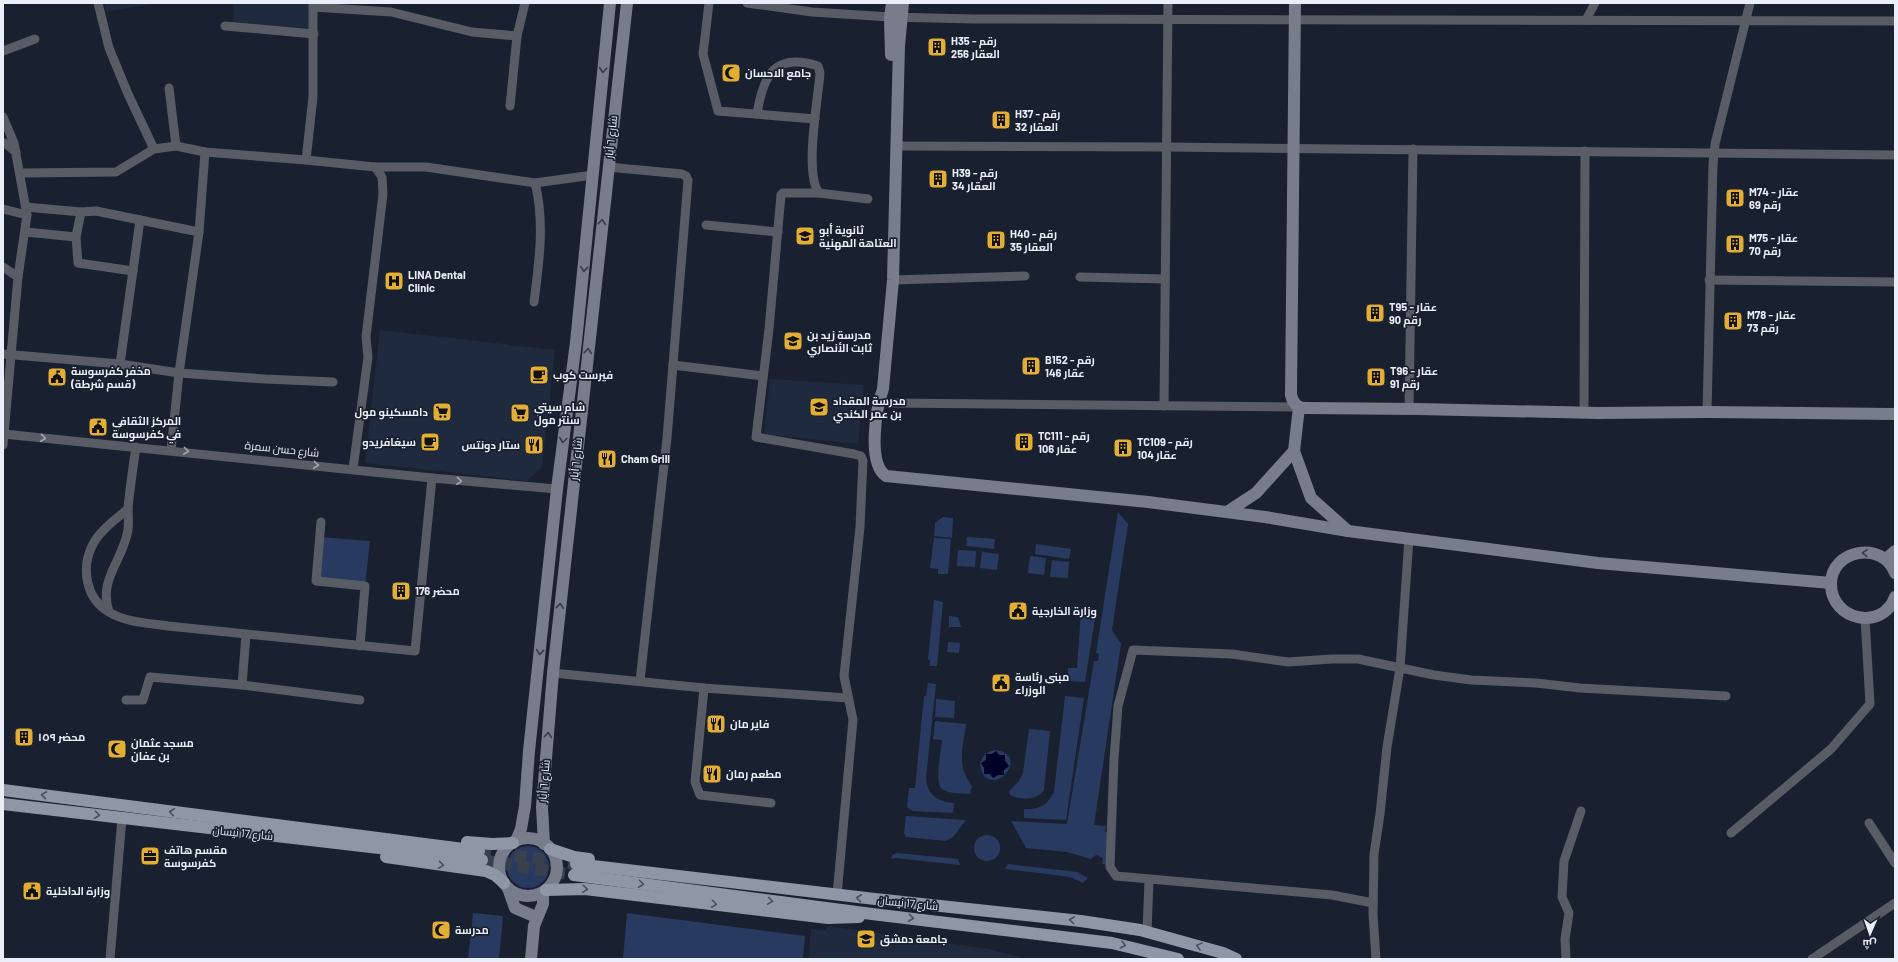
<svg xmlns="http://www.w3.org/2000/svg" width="1898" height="962" viewBox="0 0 1898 962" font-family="Barlow,Cairo,sans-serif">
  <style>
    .built { fill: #202a3e }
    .green { fill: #293a61 }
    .water { fill: #000028 }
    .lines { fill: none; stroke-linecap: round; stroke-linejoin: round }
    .primary-tunnel { stroke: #383f4d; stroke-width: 12; stroke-dasharray: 12 6; stroke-linecap: butt }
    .street { stroke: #585c64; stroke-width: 9 }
    .secondary { stroke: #777d8a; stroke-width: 12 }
    .primary { stroke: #8f97a7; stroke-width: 12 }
    .oneway { stroke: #353c4a }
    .oneway2 { stroke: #a0a5ae }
    .oneway3 { stroke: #48505f }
    .labels { text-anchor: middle; stroke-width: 3.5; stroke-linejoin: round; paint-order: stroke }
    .poi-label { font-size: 11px; font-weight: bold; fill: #e9eef8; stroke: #19202f; text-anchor: start }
    .street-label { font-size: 11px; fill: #e9eef8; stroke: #19202f }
  </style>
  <rect width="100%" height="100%" fill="#19202f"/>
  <!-- built -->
  <g class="built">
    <polygon points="104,3 151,3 151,4 106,12"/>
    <polygon points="234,3 308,3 310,29 233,24"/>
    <polygon points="380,330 555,350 542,467 527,481 365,463"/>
    <polygon points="770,379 864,385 858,444 764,434"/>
    <polygon points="828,926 989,949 1026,959 809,959 811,929 825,930"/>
  </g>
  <!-- green -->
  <g class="green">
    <polygon points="1118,512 1128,524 1112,630 1121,644 1094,825 1106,826 1105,832 1110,832 1107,865 1102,864 1103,858 1096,855 1091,859 1067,852 1026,848 1011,821 1067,824 1094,661 1098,661 1099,654 1096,653"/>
    <polygon points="943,517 953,518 952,538 934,536 935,523"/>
    <polygon points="320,537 370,541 365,586 316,581"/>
    <polygon points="967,537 995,539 994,549 966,546"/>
    <polygon points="934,538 951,539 948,574 938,574 938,569 930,568"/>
    <polygon points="1036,544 1071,549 1069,559 1035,554"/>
    <polygon points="958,550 976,551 975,567 957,566"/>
    <polygon points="982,552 999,554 997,570 980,568"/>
    <polygon points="1030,556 1046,558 1044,575 1028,573"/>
    <polygon points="1052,560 1069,562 1068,578 1050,577"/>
    <polygon points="934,600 943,602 937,666 930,666 930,660 928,659"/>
    <polygon points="1081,612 1096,612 1085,682 1068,681 1068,668 1077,668"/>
    <polygon points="949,616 958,617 961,627 949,627"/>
    <polygon points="948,642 960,643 959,653 947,652"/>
    <path d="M928,683L936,684L926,778C927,795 938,802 954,803L953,813L912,811L907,807L909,788H915L924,696H926Z"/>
    <path d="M1065,696L1084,698L1066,820L1024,818V809C1040,810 1047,805 1054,792Z"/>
    <polygon points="936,699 955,701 954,718 935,717"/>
    <path d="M935,721L966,724C963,747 956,766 972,786L970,794C962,793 948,794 942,789C934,782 941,751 942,740L933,739Z"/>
    <path d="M1029,729L1050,731L1044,790C1037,801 1021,800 1010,795L1009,791L1019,781L1023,773Z"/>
    <path d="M995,750C1032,754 993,800 981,770C978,759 985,752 995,750Z"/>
    <polygon points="906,816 966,820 953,837 946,841 906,837 904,833"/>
    <circle cx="987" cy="848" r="13"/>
    <circle cx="528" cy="867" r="21"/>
    <polygon points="897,853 958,859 960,865 895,858 892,859 892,855"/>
    <polygon points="1008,864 1077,872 1088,878 1083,883 1070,877 1005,869"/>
    <polygon points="473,913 503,916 499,959 468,959"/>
    <polygon points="627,913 805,936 803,959 623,959"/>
  </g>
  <!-- water -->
  <polygon class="water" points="996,751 999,755 1005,755 1005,761 1009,766 1004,770 1004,775 998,775 993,778 990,774 984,774 984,768 981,763 986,760 986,754 992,754"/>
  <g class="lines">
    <!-- primary-tunnel -->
    <g class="primary-tunnel">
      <polyline points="479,851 576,864"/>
      <polyline points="482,860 574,875"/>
    </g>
    <!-- street -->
    <g class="street">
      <polyline points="98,3 109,48 128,94 154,149"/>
      <polyline points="709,3 703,54 718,111 815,119"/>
      <polyline points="747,3 812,12 890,17 974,19 1895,21"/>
      <polyline points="313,7 391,12 472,32 517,36"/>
      <polyline points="1586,20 1595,3"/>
      <polyline points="225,26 314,34"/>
      <polyline points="3,51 35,39"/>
      <polyline points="169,88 176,146"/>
      <polyline points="510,106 517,36 525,3"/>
      <path d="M757,114C763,76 774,52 818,66L820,73C818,100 804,173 819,193"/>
      <polyline points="3,117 14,143 27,215 18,277 3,445"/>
      <polyline points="3,143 5,143 16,152"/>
      <polyline points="896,146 1166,147 1895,155"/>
      <polyline points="306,160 313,97 313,3"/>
      <polyline points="608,167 682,174 686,176 688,180 667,438 640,681"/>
      <polyline points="20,173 116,172 154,149 176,146 205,152 306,160 375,167 426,167 535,183 593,175"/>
      <polyline points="26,207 81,212 96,211 199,232"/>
      <polyline points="3,209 27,215"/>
      <polyline points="81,212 76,237 78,263 133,271"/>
      <polyline points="706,225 778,232"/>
      <polyline points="26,232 76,237"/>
      <polyline points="3,267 18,277"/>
      <polyline points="1080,277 1165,279"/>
      <polyline points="893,280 1025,276"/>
      <polyline points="1709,280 1895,282"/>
      <path d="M534,302C539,263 545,222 535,183"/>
      <polyline points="3,354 120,364 179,373 265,379 333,382"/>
      <polyline points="120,364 140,220"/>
      <polyline points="673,365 763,376"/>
      <polyline points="891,403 1299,407"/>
      <polyline points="1164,406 1168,3"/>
      <polyline points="1409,409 1413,149"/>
      <polyline points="1707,412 1713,164 1715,144 1750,3"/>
      <polyline points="1584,413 1585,151"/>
      <polyline points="4,434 432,478 557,489"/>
      <polyline points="171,450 179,373 199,232 205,152"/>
      <polyline points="353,469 368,357 366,337 383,194 382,177 375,167"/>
      <path d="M128,509C116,519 99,531 92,546C81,569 86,599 109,612C127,623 148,623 168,626L415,651L432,478"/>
      <polyline points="321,522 316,581 365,586 360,646"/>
      <path d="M109,612C98,579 123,561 128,530C129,523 128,516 128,508C130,488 133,467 136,447"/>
      <polyline points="553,673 704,688 848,698"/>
      <polyline points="242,685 246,635"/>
      <polyline points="704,688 695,782 700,795 771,803"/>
      <polyline points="126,700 143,700 150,677 242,685 360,700"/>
      <polyline points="1869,823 1895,863"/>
      <polyline points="1731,833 1831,749 1870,704 1865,618"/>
      <polyline points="837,895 853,720 844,676 860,527 863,461 861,456 854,454 756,437 769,329 781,195 783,193 819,193 868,199"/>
      <polyline points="1373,903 1332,895 1116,876 1110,867 1114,759 1118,706 1133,650 1232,654 1288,662 1332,659 1358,659 1434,675 1471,680 1536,683 1580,688 1726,696"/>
      <polyline points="1147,932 1149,880"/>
      <polyline points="110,959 122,818"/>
      <polyline points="1376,959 1373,914 1374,854 1380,814 1387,747 1400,668 1409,538"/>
      <polyline points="1566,959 1565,939 1569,913 1562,897 1564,861 1581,811"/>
      <polyline points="1812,959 1895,903"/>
    </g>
    <!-- secondary -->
    <g class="secondary">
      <path d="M903,3L899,46L893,280L883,389C876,408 867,463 886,476L1148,502L1265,517L1348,531L1598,563L1831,583"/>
      <path d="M1295,3L1291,395C1293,403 1297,408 1306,408L1418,409L1598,413L1707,412L1895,414"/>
      <polyline points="891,55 890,17 892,3"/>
      <polyline points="1299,407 1294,451 1311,498 1348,531"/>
      <polyline points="1227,512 1256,493 1294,451"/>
      <polyline points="1886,559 1895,551"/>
      <path d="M1895,573C1883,540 1830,549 1831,585C1832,621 1883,631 1895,597"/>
      <circle cx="528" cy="867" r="29"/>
      <polyline points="516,841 521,829 525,806 529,751 557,489 576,342 610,3"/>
      <polyline points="544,844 542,807 553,673 627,3"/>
      <polyline points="508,888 515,908 536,917"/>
      <polyline points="531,959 534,926 543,904 543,892"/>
    </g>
    <!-- primary -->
    <g class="primary">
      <polyline points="3,790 479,851"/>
      <polyline points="3,804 482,860"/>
      <polyline points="467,842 492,844 513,843"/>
      <polyline points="550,849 574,857 589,859"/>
      <polyline points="386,857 486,871 495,875 504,883"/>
      <polyline points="576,864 875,899 1081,921 1140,930 1223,953 1236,959"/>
      <polyline points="574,875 872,914 1112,943 1178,959"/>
      <polyline points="546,890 585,889 828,918 859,917"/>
    </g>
  </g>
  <!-- one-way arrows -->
  <defs><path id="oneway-chevron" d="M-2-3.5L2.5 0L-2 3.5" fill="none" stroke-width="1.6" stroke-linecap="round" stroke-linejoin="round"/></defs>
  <g class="oneway">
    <use href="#oneway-chevron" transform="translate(603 70) rotate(95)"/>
    <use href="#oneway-chevron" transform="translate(602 222) rotate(-84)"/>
    <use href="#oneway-chevron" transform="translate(584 269) rotate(96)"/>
    <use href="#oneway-chevron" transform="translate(588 351) rotate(-84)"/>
    <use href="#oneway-chevron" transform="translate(563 440) rotate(97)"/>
    <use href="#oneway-chevron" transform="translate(1865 553) rotate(-178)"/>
    <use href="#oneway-chevron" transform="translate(560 606) rotate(-84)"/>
    <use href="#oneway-chevron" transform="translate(540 652) rotate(96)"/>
    <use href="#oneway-chevron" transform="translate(548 735) rotate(-85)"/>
  </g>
  <g class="oneway2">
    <use href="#oneway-chevron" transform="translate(43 438) rotate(6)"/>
    <use href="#oneway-chevron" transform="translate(186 451) rotate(6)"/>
    <use href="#oneway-chevron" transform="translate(316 465) rotate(6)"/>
    <use href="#oneway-chevron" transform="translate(459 481) rotate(5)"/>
  </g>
  <g class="oneway3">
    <use href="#oneway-chevron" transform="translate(44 795) rotate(-172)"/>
    <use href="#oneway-chevron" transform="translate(172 812) rotate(-173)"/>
    <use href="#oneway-chevron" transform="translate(97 815) rotate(7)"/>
    <use href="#oneway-chevron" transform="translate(441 865) rotate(8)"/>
    <use href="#oneway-chevron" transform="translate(641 884) rotate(8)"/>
    <use href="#oneway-chevron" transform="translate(585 889) rotate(5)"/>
    <use href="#oneway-chevron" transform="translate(859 898) rotate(-173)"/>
    <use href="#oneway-chevron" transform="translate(770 901) rotate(8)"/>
    <use href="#oneway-chevron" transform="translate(714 904) rotate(7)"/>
    <use href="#oneway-chevron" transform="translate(911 918) rotate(6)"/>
    <use href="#oneway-chevron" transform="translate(1072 920) rotate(-174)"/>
    <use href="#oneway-chevron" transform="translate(1123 945) rotate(14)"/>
    <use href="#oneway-chevron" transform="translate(1199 946) rotate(-165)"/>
  </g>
  <!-- icons -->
  <defs>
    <g id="building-square" transform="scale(1)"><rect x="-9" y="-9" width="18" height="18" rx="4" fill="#e2af34" stroke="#19202f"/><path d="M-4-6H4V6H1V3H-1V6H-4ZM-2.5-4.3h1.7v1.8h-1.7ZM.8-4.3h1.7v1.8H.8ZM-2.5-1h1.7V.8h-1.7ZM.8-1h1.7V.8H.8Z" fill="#111"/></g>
    <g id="mosque-square" transform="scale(1)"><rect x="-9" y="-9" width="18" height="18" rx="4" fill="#e2af34" stroke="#19202f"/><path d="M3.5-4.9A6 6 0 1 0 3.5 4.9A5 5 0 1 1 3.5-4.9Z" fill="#111"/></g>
    <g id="school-square" transform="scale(1)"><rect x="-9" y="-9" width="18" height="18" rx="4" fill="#e2af34" stroke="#19202f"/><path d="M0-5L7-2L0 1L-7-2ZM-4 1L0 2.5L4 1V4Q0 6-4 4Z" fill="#111"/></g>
    <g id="hospital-square" transform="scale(1)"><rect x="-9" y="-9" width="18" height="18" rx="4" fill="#e2af34" stroke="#19202f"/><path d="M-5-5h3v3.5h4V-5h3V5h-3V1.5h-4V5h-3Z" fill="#111"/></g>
    <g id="cafe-square" transform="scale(1)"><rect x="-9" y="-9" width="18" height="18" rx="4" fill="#e2af34" stroke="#19202f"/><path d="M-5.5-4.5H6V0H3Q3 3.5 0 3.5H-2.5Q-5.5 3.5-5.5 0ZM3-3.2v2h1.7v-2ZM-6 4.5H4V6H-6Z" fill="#111"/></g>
    <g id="civic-square" transform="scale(1)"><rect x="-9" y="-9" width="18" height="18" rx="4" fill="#e2af34" stroke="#19202f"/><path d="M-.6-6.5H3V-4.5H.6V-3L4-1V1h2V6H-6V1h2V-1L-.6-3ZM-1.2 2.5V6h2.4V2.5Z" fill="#111"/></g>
    <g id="supermarket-square" transform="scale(1)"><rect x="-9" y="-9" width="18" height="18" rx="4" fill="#e2af34" stroke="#19202f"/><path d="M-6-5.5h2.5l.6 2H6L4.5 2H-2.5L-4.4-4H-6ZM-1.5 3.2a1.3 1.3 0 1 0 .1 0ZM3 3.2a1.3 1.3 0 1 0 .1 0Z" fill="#111"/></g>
    <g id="restaurant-square" transform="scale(1)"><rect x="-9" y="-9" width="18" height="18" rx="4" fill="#e2af34" stroke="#19202f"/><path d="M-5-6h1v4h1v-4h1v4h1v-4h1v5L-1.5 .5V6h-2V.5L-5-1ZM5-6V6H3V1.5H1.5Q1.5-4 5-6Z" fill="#111"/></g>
    <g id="office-square" transform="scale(1)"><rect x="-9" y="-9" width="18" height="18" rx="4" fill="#e2af34" stroke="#19202f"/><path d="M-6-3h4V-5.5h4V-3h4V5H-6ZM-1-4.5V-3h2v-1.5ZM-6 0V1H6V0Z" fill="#111"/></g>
    <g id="university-square" transform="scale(1)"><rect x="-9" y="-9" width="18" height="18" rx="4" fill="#e2af34" stroke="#19202f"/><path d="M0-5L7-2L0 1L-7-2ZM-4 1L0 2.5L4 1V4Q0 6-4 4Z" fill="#111"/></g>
  </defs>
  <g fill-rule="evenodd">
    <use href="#building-square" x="937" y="47"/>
    <use href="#mosque-square" x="731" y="73"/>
    <use href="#building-square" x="1001" y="120"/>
    <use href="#building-square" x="938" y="179"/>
    <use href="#building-square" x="1735" y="198"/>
    <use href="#school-square" x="805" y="236"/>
    <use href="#building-square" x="996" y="240"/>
    <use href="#building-square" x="1735" y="244"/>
    <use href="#hospital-square" x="394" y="281"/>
    <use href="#building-square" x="1375" y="313"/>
    <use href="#building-square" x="1733" y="321"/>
    <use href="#school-square" x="793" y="341"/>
    <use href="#building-square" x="1031" y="366"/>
    <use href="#cafe-square" x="539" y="375"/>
    <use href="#civic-square" x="57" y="377"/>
    <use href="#building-square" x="1376" y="377"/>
    <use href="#school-square" x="819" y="407"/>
    <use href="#supermarket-square" x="442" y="412"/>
    <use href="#supermarket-square" x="520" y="413"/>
    <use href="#civic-square" x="98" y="427"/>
    <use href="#cafe-square" x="430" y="442"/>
    <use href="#building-square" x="1024" y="442"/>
    <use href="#restaurant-square" x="534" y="445"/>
    <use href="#building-square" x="1123" y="448"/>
    <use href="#restaurant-square" x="607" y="459"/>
    <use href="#building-square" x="401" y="591"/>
    <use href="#civic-square" x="1018" y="611"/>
    <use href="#civic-square" x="1001" y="683"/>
    <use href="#restaurant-square" x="716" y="724"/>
    <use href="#building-square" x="24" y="737"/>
    <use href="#mosque-square" x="117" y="749"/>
    <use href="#restaurant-square" x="712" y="774"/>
    <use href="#office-square" x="150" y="856"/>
    <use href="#civic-square" x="32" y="891"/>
    <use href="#mosque-square" x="441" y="930"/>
    <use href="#university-square" x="866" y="939"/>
  </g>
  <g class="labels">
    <!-- poi labels -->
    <g class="poi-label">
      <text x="951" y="45">H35 - رقم<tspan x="951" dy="13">العقار 256</tspan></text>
      <text x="745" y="77">جامع الاحسان</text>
      <text x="1015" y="118">H37 - رقم<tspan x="1015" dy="13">العقار 32</tspan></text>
      <text x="952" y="177">H39 - رقم<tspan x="952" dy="13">العقار 34</tspan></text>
      <text x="1749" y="196">M74 - عقار<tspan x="1749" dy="13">رقم 69</tspan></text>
      <text x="819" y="234">ثانوية أبو<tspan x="819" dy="13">العتاهة المهنية</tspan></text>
      <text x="1010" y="238">H40 - رقم<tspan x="1010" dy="13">العقار 35</tspan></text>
      <text x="1749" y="242">M75 - عقار<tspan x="1749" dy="13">رقم 70</tspan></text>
      <text x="408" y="279">LINA Dental<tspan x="408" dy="13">Clinic</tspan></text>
      <text x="1389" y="311">T95 - عقار<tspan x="1389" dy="13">رقم 90</tspan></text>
      <text x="1747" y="319">M78 - عقار<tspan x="1747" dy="13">رقم 73</tspan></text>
      <text x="807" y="339">مدرسة زيد بن<tspan x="807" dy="13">ثابت الأنصاري</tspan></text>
      <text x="1045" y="364">B152 - رقم<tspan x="1045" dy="13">عقار 146</tspan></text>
      <text x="71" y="375">مخفر كفرسوسة<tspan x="71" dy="13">(قسم شرطة)</tspan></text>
      <text x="1390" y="375">T96 - عقار<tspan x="1390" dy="13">رقم 91</tspan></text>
      <text x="553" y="379">فيرست كوب</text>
      <text x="833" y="405">مدرسة المقداد<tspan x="833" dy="13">بن عمر الكندي</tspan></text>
      <text x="534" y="411">شام سيتي<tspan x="534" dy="13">سنتر مول</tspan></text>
      <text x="428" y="416" text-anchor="end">دامسكينو مول</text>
      <text x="112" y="425">المركز الثقافي<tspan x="112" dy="13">في كفرسوسة</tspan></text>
      <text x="1038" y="440">TC111 - رقم<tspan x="1038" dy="13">عقار 106</tspan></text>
      <text x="416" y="446" text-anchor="end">سيغافريدو</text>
      <text x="1137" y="446">TC109 - رقم<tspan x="1137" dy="13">عقار 104</tspan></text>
      <text x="520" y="449" text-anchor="end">ستار دونتس</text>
      <text x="621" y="463">Cham Grill</text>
      <text x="415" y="595">محضر 176</text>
      <text x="1032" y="615">وزارة الخارجية</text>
      <text x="1015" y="681">مبنى رئاسة<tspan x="1015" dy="13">الوزراء</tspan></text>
      <text x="730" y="728">فاير مان</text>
      <text x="38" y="741">محضر ١٥٩</text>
      <text x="131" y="747">مسجد عثمان<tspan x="131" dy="13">بن عفان</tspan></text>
      <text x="726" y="778">مطعم رمان</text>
      <text x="164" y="854">مقسم هاتف<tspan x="164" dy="13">كفرسوسة</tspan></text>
      <text x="46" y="895">وزارة الداخلية</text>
      <text x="455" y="934">مدرسة</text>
      <text x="880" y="943">جامعة دمشق</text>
    </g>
    <!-- street labels -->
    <g class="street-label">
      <text transform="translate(611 137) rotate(-84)" y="4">شارع ٦ أيار</text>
      <text transform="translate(282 449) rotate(6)" y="4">شارع حسن سمرة</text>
      <text transform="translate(576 459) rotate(-84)" y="4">شارع ٦ أيار</text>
      <text transform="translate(544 781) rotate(-85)" y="4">شارع ٦ أيار</text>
      <text transform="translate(243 833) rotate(6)" y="4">شارع 17 نيسان</text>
      <text transform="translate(908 903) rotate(6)" y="4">شارع 17 نيسان</text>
    </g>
  </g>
  <!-- border -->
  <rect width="1898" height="962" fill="none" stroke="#e9eef8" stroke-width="8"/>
  <!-- north arrow -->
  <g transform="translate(1870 934) rotate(182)" stroke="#19202f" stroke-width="3" paint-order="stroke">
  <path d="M0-3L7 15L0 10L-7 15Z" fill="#e9eef8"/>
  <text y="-6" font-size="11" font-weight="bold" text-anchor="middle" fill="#e9eef8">ش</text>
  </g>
</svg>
